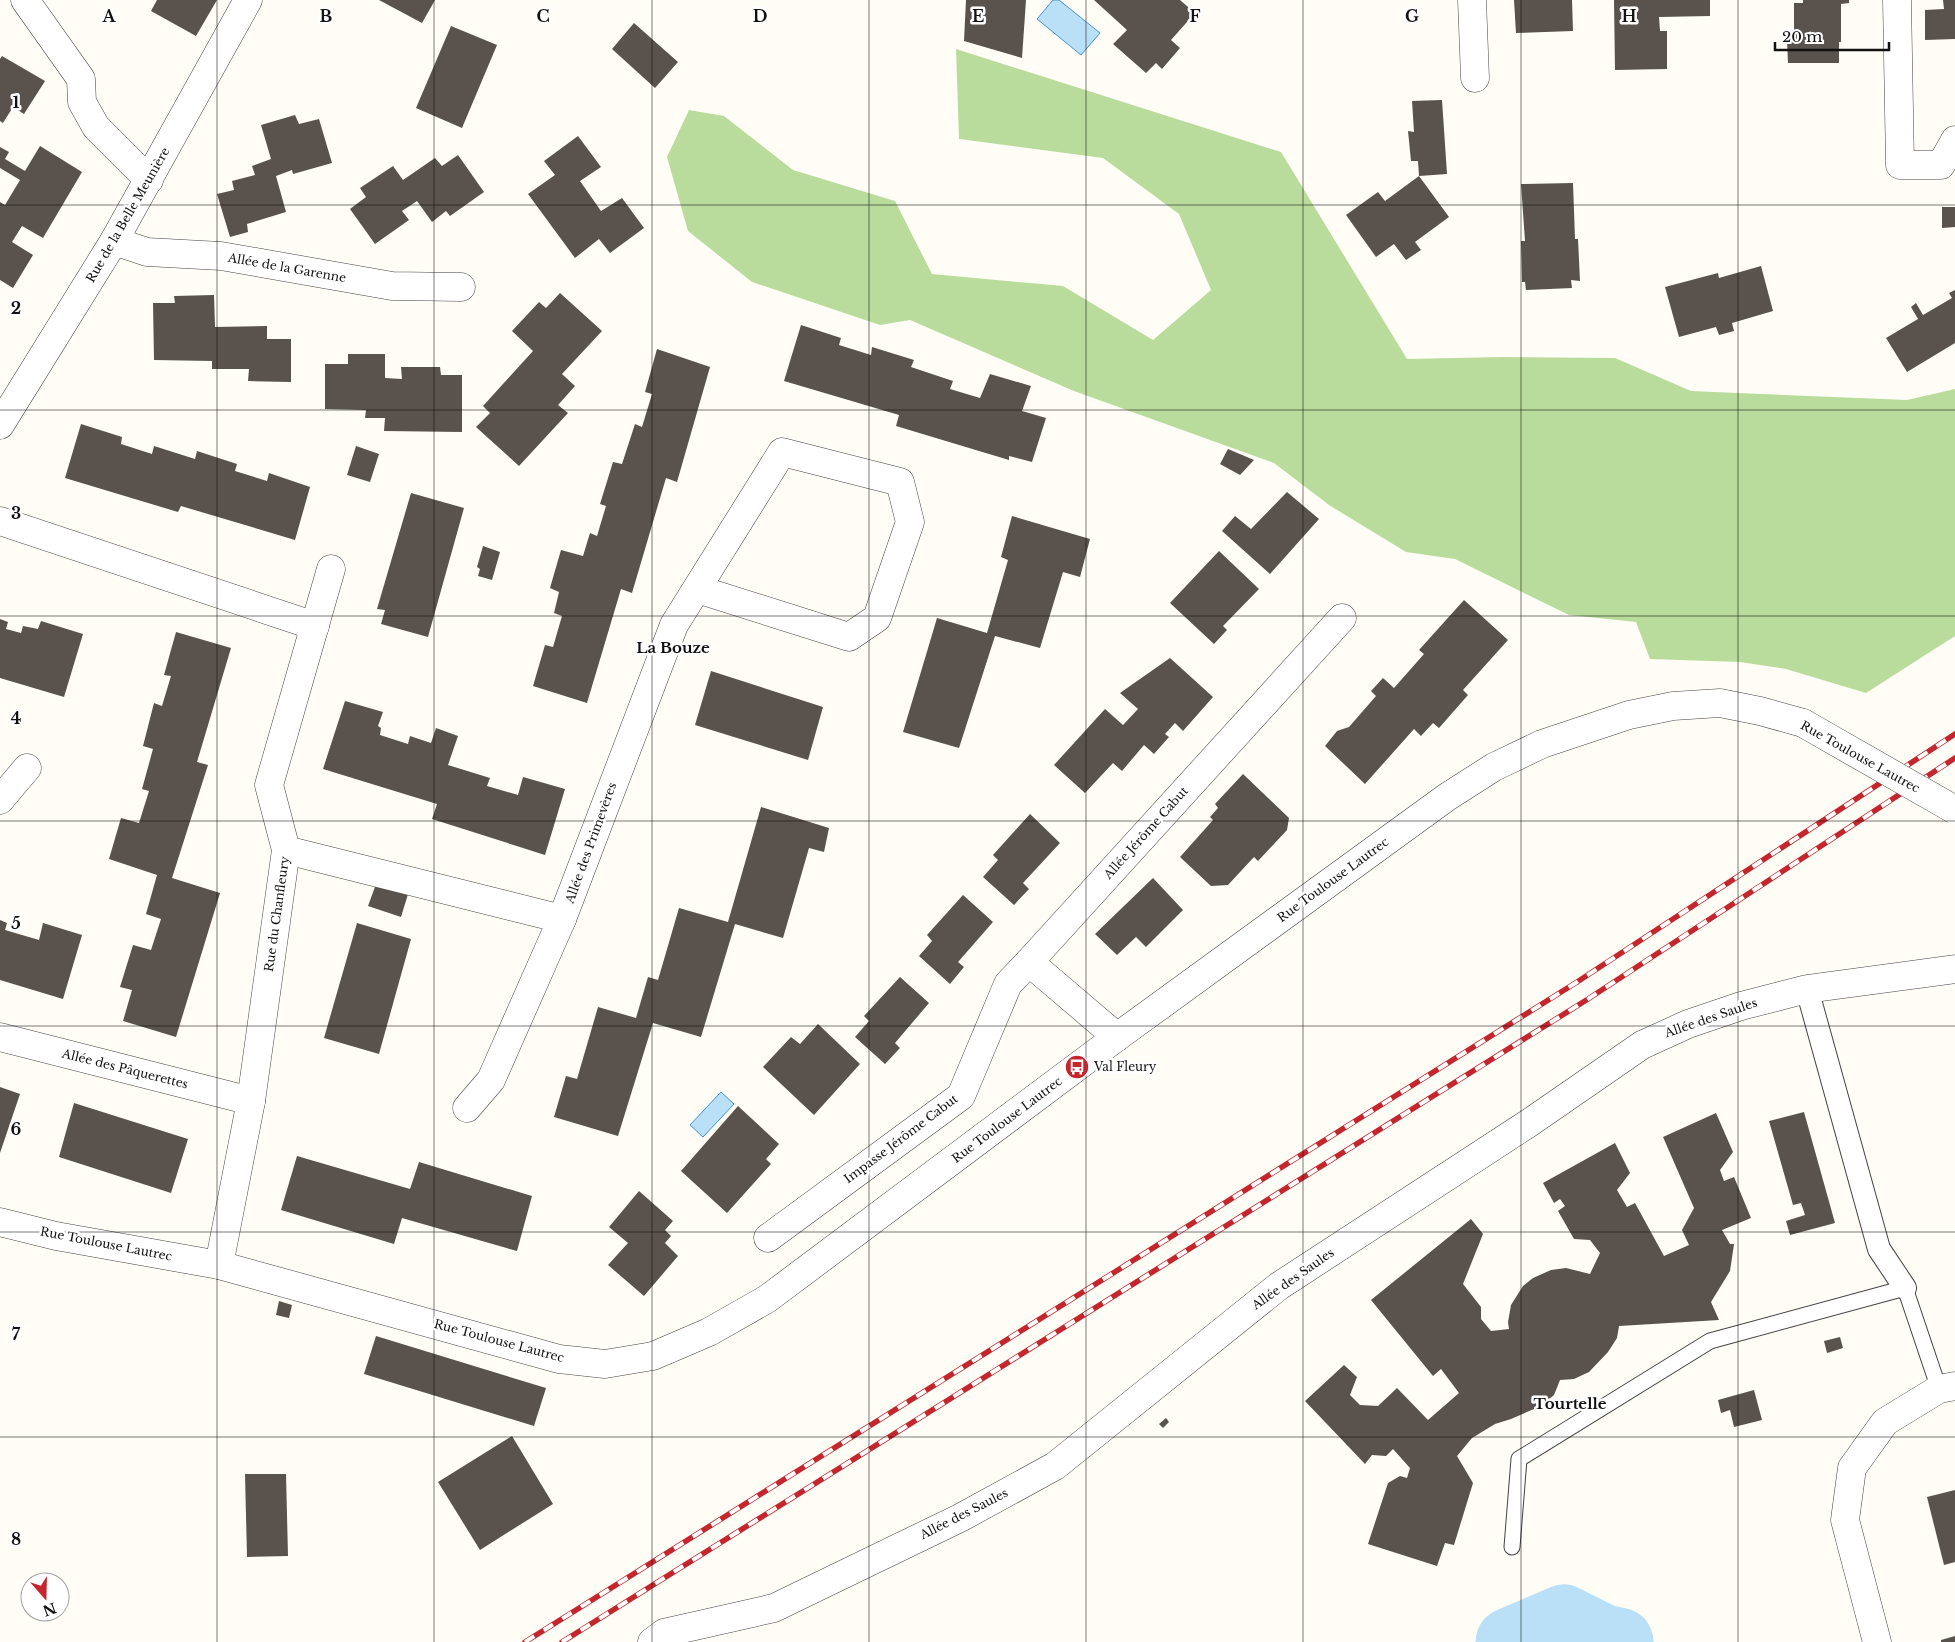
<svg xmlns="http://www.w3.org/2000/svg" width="1955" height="1642" viewBox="0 0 1955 1642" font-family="'Libre Baskerville',serif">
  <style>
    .forest { fill: #b9dc9c }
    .water { fill: #b9e0f7; stroke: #3f96cf }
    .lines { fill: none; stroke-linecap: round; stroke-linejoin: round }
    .river { stroke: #b9e0f7; stroke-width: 69 }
    .building { fill: #5a524d }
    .service-casing { stroke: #444; stroke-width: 17 }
    .pedestrian-casing { stroke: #444; stroke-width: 24 }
    .minor-casing { stroke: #444; stroke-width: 29 }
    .tertiary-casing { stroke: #444; stroke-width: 29 }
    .service { stroke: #fff; stroke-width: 15 }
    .pedestrian { stroke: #fff; stroke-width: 22 }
    .minor { stroke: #fff; stroke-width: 28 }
    .tertiary { stroke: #fff; stroke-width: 28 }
    .rail-casing { stroke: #c4262e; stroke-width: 5.5 }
    .rail { stroke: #fff; stroke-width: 4; stroke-dasharray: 11; stroke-linecap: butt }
    .tertiary-bridge-casing { stroke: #444; stroke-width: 29; stroke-linecap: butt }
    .tertiary-bridge { stroke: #fff; stroke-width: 28 }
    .grid { fill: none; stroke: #111; stroke-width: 1; stroke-opacity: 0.55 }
    .labels { text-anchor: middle; stroke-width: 5; stroke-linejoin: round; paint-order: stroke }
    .street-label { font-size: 12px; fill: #111; stroke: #fff }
    .poi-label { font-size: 12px; fill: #111; stroke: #fff; text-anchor: start }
    .quarter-label { font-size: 15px; font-weight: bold; fill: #111; stroke: #fff }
    .grid-label { font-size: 16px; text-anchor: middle; font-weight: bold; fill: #111; stroke: #fff; stroke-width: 5; stroke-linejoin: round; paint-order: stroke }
  </style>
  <rect width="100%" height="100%" fill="#fffdf5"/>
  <!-- forest -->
  <polygon class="forest" points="956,49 1281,152 1407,359 1503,357 1615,358 1691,391 1907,400 1955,389 1955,636 1866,693 1786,669 1740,662 1650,659 1636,622 1569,615 1455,559 1406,552 1329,505 1274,463 1074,391 910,320 880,325 752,282 688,231 667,157 689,110 724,116 793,170 895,201 932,274 1063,286 1153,340 1211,290 1179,214 1103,158 959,139"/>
  <!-- water -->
  <g class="water">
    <polygon points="1053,0 1059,0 1100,33 1081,55 1037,19"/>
    <polygon points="721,1092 734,1104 703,1137 690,1125"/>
  </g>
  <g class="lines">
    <!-- river -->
    <polyline class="river" points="1510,1642 1564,1619 1604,1639 1619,1642"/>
  </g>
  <!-- building -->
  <g class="building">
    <polygon points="157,0 217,0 196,36 151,11"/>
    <polygon points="379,0 435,0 422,23"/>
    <polygon points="966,0 1026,0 1022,58 964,41"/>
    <polygon points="1094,0 1180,0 1195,13 1171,40 1180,48 1162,69 1156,63 1146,73 1113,44 1127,30"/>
    <polygon points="1514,0 1572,0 1573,31 1516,33"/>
    <polygon points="1614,0 1710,0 1710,16 1659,17 1660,31 1667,31 1667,69 1615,70"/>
    <polygon points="1803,0 1849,0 1849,3 1841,4 1841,42 1839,42 1839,63 1788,63 1787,41 1794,41 1794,3 1803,3"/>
    <polygon points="1943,0 1955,0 1955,39 1925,40 1925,10 1944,9"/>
    <polygon points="634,23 678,62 655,88 612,49"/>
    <polygon points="451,26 497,45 462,128 416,108"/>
    <polygon points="2,56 45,81 24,114 13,107 3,123 0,121 0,59"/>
    <polygon points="1442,100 1447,174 1419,176 1449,217 1415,242 1421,250 1406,260 1394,244 1376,257 1346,215 1378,192 1385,201 1419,176 1418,161 1411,161 1408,131 1414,132 1412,101"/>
    <polygon points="295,115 299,124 319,119 332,163 293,174 292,170 276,176 286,212 247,224 248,232 230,237 217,194 234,190 232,181 255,175 252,166 271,159 261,125"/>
    <polygon points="578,136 601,167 580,181 601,211 622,198 644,228 610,253 599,239 575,258 528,194 555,175 544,161"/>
    <polygon points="40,146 82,172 43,238 22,226 12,242 33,255 13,288 0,280 0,202 5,205 20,180 0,168 0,147 9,152 5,159 25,171"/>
    <polygon points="458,155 484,192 450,216 446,211 432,222 417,201 402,211 409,220 375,244 350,209 366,197 360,188 393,166 403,180 435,158 442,166"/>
    <polygon points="1573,183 1575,239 1578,239 1580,281 1571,280 1572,288 1526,290 1525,282 1522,282 1521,241 1525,241 1521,184"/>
    <polygon points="1942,207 1955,207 1955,227 1942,228"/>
    <polygon points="1761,266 1773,311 1732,323 1734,331 1719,335 1716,327 1679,337 1665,287 1718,273 1719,278"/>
    <polygon points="1955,290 1955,343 1907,372 1886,338 1918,319 1911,307 1916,303 1923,315 1952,298 1949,293"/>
    <polygon points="560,293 602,331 562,374 575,386 558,405 568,413 519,466 476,427 490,413 483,406 533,351 512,331 539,302 546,308"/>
    <polygon points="214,295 215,327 267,326 267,339 291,339 291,382 248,381 249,369 212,369 212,361 154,360 153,303 175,303 174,296"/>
    <polygon points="801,325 841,338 839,345 871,355 872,347 914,360 911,367 953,381 950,389 980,398 990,374 1031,386 1022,411 1046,418 1032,462 1009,456 1009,460 896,426 899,415 784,381"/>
    <polygon points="657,349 710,367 677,482 666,478 632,593 621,589 587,703 533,686 545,645 553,647 562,616 554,613 559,592 550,588 561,550 583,556 590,533 597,536 606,506 600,504 613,462 622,464 635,424 642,427 652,394 645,392"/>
    <polygon points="348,354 385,354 385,378 402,379 401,367 440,367 441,375 462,375 462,432 384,431 385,418 365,418 366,410 325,409 325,364 348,364"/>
    <polygon points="81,424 122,437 121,444 152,454 154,446 195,459 197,451 237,464 235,471 267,481 269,473 310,487 295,540 181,506 178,512 65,478"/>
    <polygon points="356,446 379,454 370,482 347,475"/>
    <polygon points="1228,449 1254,460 1240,475 1220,464"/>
    <polygon points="1287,492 1319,519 1270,574 1222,531 1235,516 1251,529"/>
    <polygon points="411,493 464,508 428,637 381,624 385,610 377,609"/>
    <polygon points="1012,516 1090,539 1080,577 1063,572 1040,648 995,636 959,748 903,732 937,618 987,633 1008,560 1001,557"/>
    <polygon points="483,546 500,552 492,580 478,576 480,569 477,567"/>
    <polygon points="1219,551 1259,589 1223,626 1227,630 1214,644 1170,603"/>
    <polygon points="1464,600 1508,640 1463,690 1468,695 1439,728 1433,723 1421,736 1414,729 1365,784 1325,746 1337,731 1349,727 1376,696 1371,691 1383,678 1394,688 1424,654 1419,650"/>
    <polygon points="0,619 8,622 6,629 21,633 23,626 38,629 41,621 83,634 64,697 0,678"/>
    <polygon points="176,632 231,648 197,762 208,765 172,878 220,893 176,1037 123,1021 132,990 120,987 133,945 151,950 161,919 146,914 157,875 109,859 121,818 139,823 149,791 142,789 153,749 143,746 154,703 162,706 171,676 164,675"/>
    <polygon points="1170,658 1213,697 1183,731 1175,723 1165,734 1169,737 1154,754 1144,745 1122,771 1113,763 1085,793 1054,765 1105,709 1123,725 1138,709 1120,693"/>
    <polygon points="711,671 823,707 808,760 695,725"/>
    <polygon points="345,701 383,712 378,726 381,728 380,735 408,744 410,736 431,743 436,728 458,736 448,765 490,778 487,786 518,795 523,777 565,789 545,855 432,819 437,804 323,769"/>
    <polygon points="1243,774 1289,818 1287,830 1258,861 1254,857 1228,885 1211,886 1180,857 1213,820 1210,817 1218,808 1215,804"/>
    <polygon points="761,807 829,828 824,852 809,848 783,938 735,924 701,1037 653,1023 618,1136 554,1117 566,1076 577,1079 598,1007 636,1018 648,977 658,980 679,908 728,922"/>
    <polygon points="1030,814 1060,843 1023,883 1029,889 1014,905 983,877 998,860 993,855"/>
    <polygon points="1153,878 1183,910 1146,947 1136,937 1117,955 1095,934"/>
    <polygon points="376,884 408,894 401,917 368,906"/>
    <polygon points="963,895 993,922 958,962 964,967 950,984 919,956 932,941 927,935"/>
    <polygon points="0,920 7,923 5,930 39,940 43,923 82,935 63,999 0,980"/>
    <polygon points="357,923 411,939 379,1054 324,1038"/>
    <polygon points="900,977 929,1003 895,1043 900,1048 885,1064 855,1037 869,1021 864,1016"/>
    <polygon points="818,1024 860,1064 814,1115 763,1067 791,1037 800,1044"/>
    <polygon points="0,1087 20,1094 0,1153"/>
    <polygon points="74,1103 188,1139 171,1193 59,1157"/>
    <polygon points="738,1106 779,1144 766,1159 771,1164 727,1213 681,1171"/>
    <polygon points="1804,1112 1835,1223 1790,1235 1786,1221 1805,1215 1801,1203 1793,1205 1769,1121"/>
    <polygon points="1716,1113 1733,1152 1720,1170 1724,1181 1734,1177 1751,1218 1722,1230 1730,1244 1734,1244 1730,1271 1711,1302 1719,1320 1619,1326 1617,1338 1608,1352 1589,1372 1574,1379 1560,1380 1554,1395 1541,1406 1511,1419 1495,1424 1472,1438 1457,1456 1473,1483 1454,1545 1445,1543 1437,1566 1368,1544 1388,1483 1400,1476 1407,1478 1410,1468 1393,1449 1386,1456 1372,1455 1365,1464 1305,1401 1344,1365 1357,1377 1350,1395 1360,1405 1378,1406 1397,1388 1428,1420 1459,1393 1441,1369 1433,1376 1371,1300 1471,1219 1483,1234 1463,1284 1481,1307 1481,1319 1491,1331 1509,1329 1508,1322 1511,1305 1523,1286 1533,1278 1551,1270 1566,1268 1590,1274 1600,1253 1590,1240 1574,1239 1558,1211 1565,1206 1560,1199 1554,1203 1543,1183 1615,1143 1630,1173 1617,1190 1627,1207 1635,1203 1664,1256 1689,1245 1682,1230 1694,1208 1663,1137"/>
    <polygon points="297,1156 410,1189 419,1162 532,1196 517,1251 402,1218 394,1244 281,1210"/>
    <polygon points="639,1191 673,1221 665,1230 671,1236 665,1243 678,1256 644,1296 608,1265 628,1243 609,1227"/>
    <polygon points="279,1301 292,1305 289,1318 276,1315"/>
    <polygon points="376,1336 546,1388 534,1426 364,1374"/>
    <polygon points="1840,1337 1843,1348 1827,1353 1824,1341"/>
    <polygon points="1754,1390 1762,1420 1734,1427 1730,1410 1721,1413 1718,1400"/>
    <polygon points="1166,1418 1169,1422 1163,1428 1159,1424"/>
    <polygon points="512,1436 553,1504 480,1550 438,1482"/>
    <polygon points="245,1474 286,1474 288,1556 247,1557"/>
    <polygon points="1955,1490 1955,1562 1944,1565 1927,1497"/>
    <polygon points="1955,1636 1955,1642 1941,1642 1941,1640"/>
  </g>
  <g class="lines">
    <!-- service casing -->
    <g class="service-casing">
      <polyline id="service" points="1512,1547 1519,1459 1710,1341 1905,1288 1939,1389"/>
    </g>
    <!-- pedestrian casing -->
    <g class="pedestrian-casing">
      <polyline id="pedestrian" points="1807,989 1879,1249 1905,1288"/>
    </g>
    <!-- minor casing -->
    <g class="minor-casing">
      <g id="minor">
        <polyline points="25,0 81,79 82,102 96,127 149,180"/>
        <polyline points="1472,0 1475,78"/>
        <polyline points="1897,0 1900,165 1941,165 1955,140"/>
        <polyline points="114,241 147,252 221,256 392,286 461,287"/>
        <polyline points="0,521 315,626"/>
        <polyline points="0,800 27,768"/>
        <polyline points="286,850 562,919 674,625 782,452 900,482 910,522 877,618 849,637 697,589"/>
        <polyline points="0,1037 251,1101"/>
        <polyline points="1117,1037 1029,962 1342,618"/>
        <polyline points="467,1108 491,1080 562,919"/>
        <polyline points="768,1238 961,1096 1008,984 1029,962"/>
        <polyline points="219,1265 251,1101 286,850 269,785 331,569"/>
        <polyline points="652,1642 664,1633 774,1608 960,1518 1055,1466 1279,1286 1529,1123 1642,1045 1688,1024 1741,1006 1807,989 1955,969"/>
        <polyline points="1877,1642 1845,1520 1852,1468 1885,1422 1939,1389 1955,1386"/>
      </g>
    </g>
    <!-- tertiary casing -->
    <g class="tertiary-casing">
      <g id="tertiary">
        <polyline points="0,425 114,241 248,0"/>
        <polyline points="0,1222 56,1236 219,1265 559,1359 605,1364 653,1356 709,1332 767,1299 1117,1037 1447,797 1494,767 1542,744 1629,715 1673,706 1720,703 1760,711 1803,723"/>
      </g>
    </g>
    <!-- service -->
    <use href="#service" class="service"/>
    <!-- pedestrian -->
    <use href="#pedestrian" class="pedestrian"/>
    <!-- minor -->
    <use href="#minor" class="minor"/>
    <!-- tertiary -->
    <use href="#tertiary" class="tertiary"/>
    <!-- rail casing -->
    <g class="rail-casing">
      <g id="rail">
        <polyline points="525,1642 1577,982 1955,734"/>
        <polyline points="562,1642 1588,999 1955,758"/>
      </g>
    </g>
    <!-- rail -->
    <use href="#rail" class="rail"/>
    <!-- tertiary-bridge casing -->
    <g class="tertiary-bridge-casing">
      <polyline id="tertiary-bridge" points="1803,723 1955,810"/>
    </g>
    <!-- tertiary-bridge -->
    <use href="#tertiary-bridge" class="tertiary-bridge"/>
  </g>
  <!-- grid -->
  <path class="grid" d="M217,0V1642M434,0V1642M652,0V1642M869,0V1642M1086,0V1642M1303,0V1642M1521,0V1642M1738,0V1642M0,205H1955M0,410H1955M0,616H1955M0,821H1955M0,1026H1955M0,1232H1955M0,1437H1955"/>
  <!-- icons -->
  <defs>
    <g id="bus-disc" transform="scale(1.25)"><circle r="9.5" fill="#c4262e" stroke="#fff"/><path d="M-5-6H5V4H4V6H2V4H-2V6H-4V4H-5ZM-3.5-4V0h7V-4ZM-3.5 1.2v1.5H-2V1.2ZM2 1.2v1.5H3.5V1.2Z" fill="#fff"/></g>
  </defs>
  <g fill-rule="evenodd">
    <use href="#bus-disc" x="1077" y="1067"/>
  </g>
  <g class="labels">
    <!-- street labels -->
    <g class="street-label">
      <text transform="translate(128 215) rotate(-60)" y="4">Rue de la Belle Meunière</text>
      <text transform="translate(287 268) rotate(10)" y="4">Allée de la Garenne</text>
      <text transform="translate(1860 757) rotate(29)" y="4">Rue Toulouse Lautrec</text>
      <text transform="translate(1146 833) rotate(-48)" y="4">Allée Jérôme Cabut</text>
      <text transform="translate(591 843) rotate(-70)" y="4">Allée des Primevères</text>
      <text transform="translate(1333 880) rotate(-36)" y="4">Rue Toulouse Lautrec</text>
      <text transform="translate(277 914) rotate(-82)" y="4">Rue du Chanfleury</text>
      <text transform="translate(1711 1018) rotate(-19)" y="4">Allée des Saules</text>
      <text transform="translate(125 1069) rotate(14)" y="4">Allée des Pâquerettes</text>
      <text transform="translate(1007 1120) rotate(-37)" y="4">Rue Toulouse Lautrec</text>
      <text transform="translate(901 1139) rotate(-37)" y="4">Impasse Jérôme Cabut</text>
      <text transform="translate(106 1244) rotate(11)" y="4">Rue Toulouse Lautrec</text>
      <text transform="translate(1293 1279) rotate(-35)" y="4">Allée des Saules</text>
      <text transform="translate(499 1341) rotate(15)" y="4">Rue Toulouse Lautrec</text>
      <text transform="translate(964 1514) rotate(-27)" y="4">Allée des Saules</text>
    </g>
    <!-- poi labels -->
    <g class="poi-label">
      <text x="1094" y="1071">Val Fleury</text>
    </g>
    <!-- quarter labels -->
    <g class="quarter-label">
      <text x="673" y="653">La Bouze</text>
      <text x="1570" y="1409">Tourtelle</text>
    </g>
  </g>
  <g class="grid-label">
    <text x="109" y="22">A</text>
    <text x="326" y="22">B</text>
    <text x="543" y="22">C</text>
    <text x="760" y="22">D</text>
    <text x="978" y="22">E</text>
    <text x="1195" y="22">F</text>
    <text x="1412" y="22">G</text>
    <text x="1629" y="22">H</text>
    <text x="16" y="108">1</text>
    <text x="16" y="314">2</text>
    <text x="16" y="519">3</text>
    <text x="16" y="724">4</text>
    <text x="16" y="929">5</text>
    <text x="16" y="1135">6</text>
    <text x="16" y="1340">7</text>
    <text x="16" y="1545">8</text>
  </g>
  <!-- north arrow -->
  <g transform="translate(45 1597) rotate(160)"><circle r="24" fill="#ffffff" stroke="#a0a0a0"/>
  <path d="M0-4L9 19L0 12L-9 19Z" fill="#c4262e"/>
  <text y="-8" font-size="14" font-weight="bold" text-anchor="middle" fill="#111111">N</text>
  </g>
  <!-- scale -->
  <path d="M1775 42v8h114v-8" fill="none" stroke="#111111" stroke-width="2.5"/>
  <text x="1782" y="42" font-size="15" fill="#111111" stroke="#ffffff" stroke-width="4" paint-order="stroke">20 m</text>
</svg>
